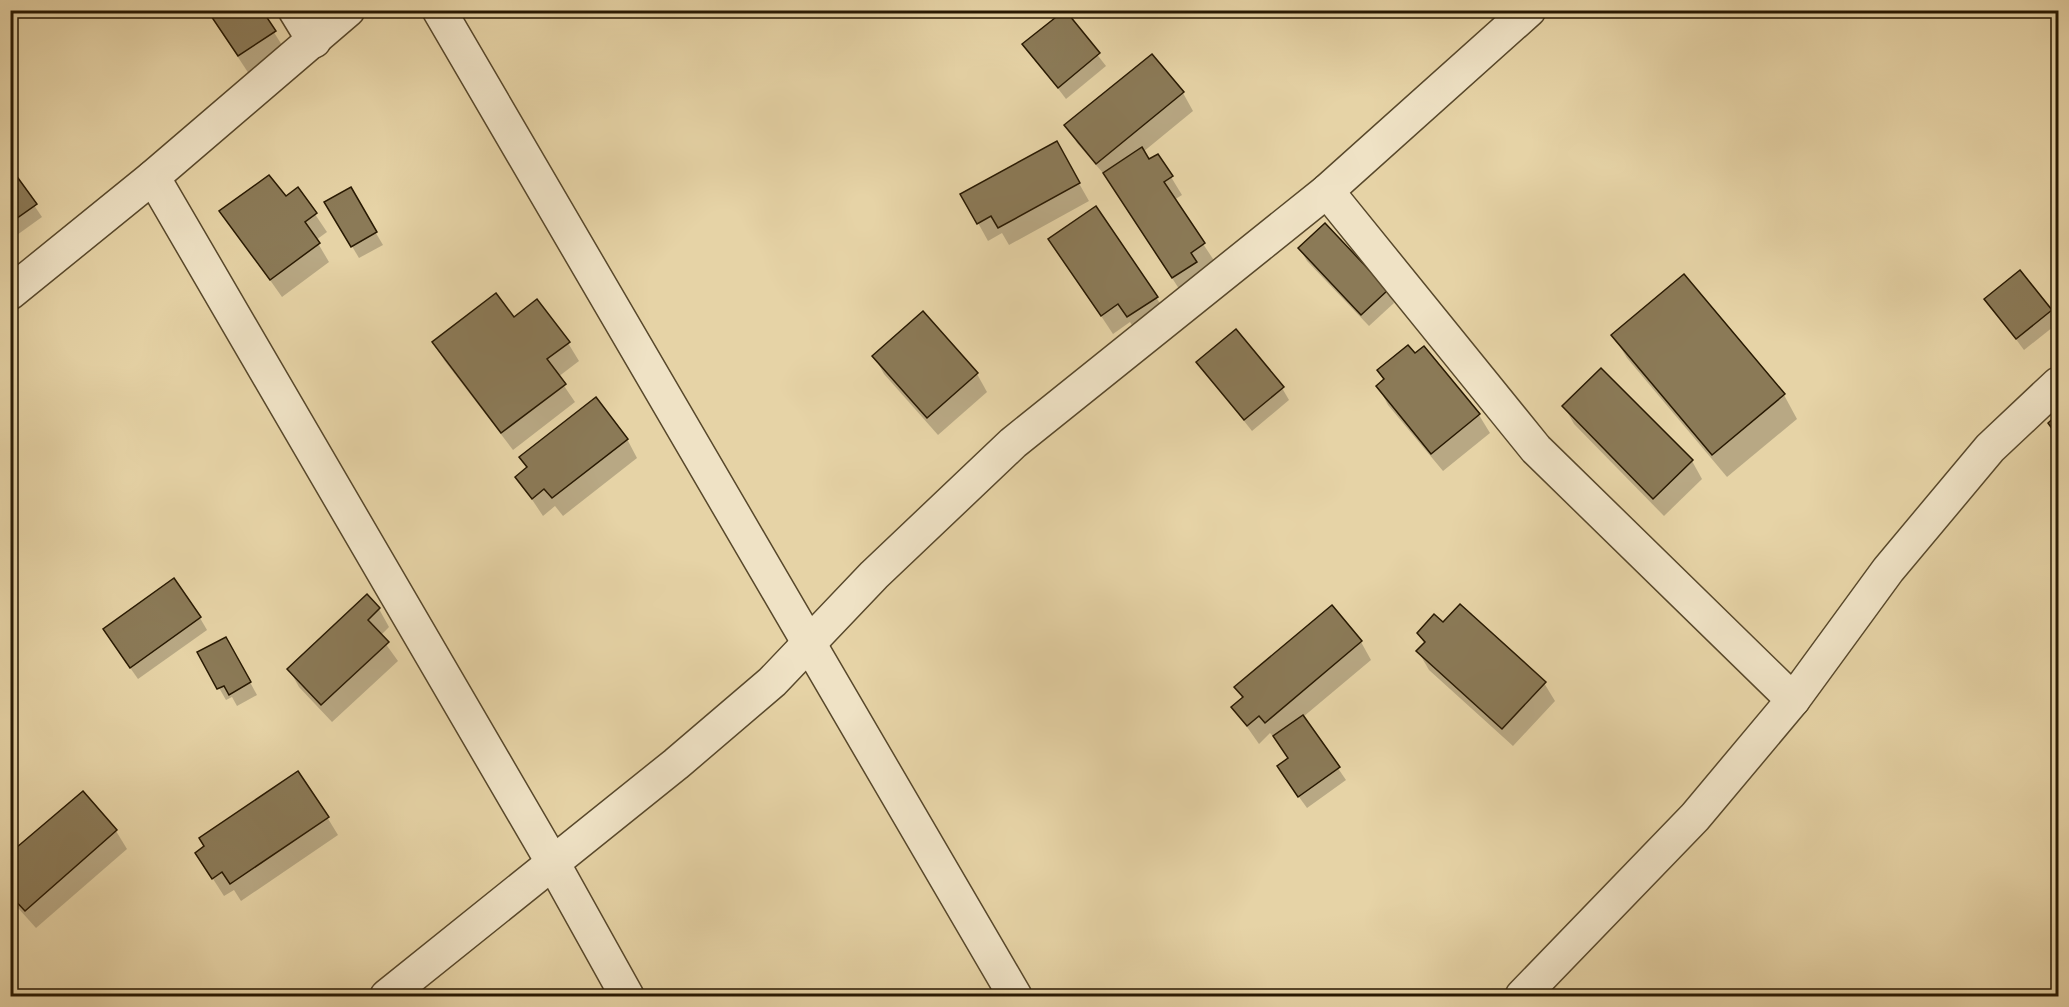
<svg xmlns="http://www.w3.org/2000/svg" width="2069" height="1007" viewBox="0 0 2069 1007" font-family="Alegreya,serif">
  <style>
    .shadow { fill: #0003 }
    .building { fill: #8b7a57; stroke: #281902; stroke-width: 1.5 }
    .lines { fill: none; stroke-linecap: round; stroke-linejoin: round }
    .minor-casing { stroke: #58482b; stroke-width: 36 }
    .minor { stroke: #efe2c5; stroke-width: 33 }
  </style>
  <rect width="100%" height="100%" fill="#e6d3a6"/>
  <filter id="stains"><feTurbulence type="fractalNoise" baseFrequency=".00333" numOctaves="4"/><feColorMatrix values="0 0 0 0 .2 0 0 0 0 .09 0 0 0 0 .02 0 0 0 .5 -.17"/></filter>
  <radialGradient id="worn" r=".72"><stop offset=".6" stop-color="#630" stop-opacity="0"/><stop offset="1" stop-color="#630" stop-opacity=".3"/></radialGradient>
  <!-- shadow -->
  <g class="shadow">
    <polygon points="207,10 260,10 285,50 249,74"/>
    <polygon points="1064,12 1106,66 1066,99 1024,44"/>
    <polygon points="1152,56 1183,93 1193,111 1143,152 1149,161 1157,156 1171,177 1182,195 1174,200 1215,262 1183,295 1109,180 1077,143 1066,125"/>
    <polygon points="1056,143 1089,201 1009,245 1002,233 988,241 962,194"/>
    <polygon points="10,170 42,217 10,240"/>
    <polygon points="298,189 327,232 316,240 329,262 282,297 221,211 285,199"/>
    <polygon points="350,189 383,245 359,258 326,203"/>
    <polygon points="1050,239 1156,297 1167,315 1138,335 1130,322 1113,334"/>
    <polygon points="1300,249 1387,290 1394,303 1369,326 1307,261"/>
    <polygon points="1684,276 1784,395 1797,419 1727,477 1627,358 1613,335"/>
    <polygon points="1986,299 2051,311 2058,323 2024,350"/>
    <polygon points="514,319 568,343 579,361 558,377 575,402 513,450 444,360 434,342"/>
    <polygon points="1424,348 1479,415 1490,433 1443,471 1388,405 1378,386 1385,380 1379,371 1415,355"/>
    <polygon points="874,356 977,374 987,392 938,435 884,374"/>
    <polygon points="1198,363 1282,388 1289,400 1252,431"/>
    <polygon points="1564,406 1692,461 1702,479 1664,516 1574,424"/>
    <polygon points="627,439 637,458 563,516 555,506 543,516 517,477 527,469 521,457"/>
    <polygon points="1332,607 1361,642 1371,660 1303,717 1346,780 1307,808 1286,779 1289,759 1276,740 1270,733 1259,744 1233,707 1243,699 1236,687"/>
    <polygon points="379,609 389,627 380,636 398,661 332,722 299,687 289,669"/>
    <polygon points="200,618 207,630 138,679 112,642"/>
    <polygon points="1444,624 1544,683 1555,701 1513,746 1429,670 1418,651 1425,644 1418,633"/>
    <polygon points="233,651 257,695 237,706 232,697 226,700 199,653"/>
    <polygon points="82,793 116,831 127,849 36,928 10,899 10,855"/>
    <polygon points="327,817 338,835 241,901 234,890 224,896 197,854"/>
  </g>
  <!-- building -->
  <g class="building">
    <polygon points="207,10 262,10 276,31 238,56"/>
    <polygon points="1065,10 1100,53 1058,88 1022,44"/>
    <polygon points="1152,54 1184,92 1096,164 1064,125"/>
    <polygon points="1057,141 1080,183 998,228 991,216 977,224 960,194"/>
    <polygon points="1142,147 1149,159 1158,154 1173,176 1164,182 1205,243 1191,253 1197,262 1172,278 1103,173"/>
    <polygon points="10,167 37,204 10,223"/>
    <polygon points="269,175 286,196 298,187 317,213 305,222 320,243 270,280 219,211"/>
    <polygon points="351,187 377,232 351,247 324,202"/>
    <polygon points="1096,206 1158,297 1127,317 1118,304 1101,316 1048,239"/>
    <polygon points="1325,223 1388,290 1361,315 1298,248"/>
    <polygon points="2020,270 2052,310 2016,339 1984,299"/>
    <polygon points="1684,274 1785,394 1712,455 1611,335"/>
    <polygon points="496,293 514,317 537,299 570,342 547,359 566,384 501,433 432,342"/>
    <polygon points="923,311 978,373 927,418 872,356"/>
    <polygon points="1236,329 1284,387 1244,420 1196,362"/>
    <polygon points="1408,345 1415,353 1424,346 1480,414 1431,454 1376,386 1384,379 1377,370"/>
    <polygon points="1601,368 1693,460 1653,499 1562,406"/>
    <polygon points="596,397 628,439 552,498 544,489 532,499 515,477 527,467 519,457"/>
    <polygon points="2058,414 2058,437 2048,423"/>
    <polygon points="174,578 201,617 130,668 103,629"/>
    <polygon points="367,594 380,608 368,620 389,642 321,705 287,669"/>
    <polygon points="1460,604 1546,682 1502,729 1416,651 1425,642 1417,633 1434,614 1443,622"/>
    <polygon points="1332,605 1362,641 1265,723 1259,716 1247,726 1231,707 1243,697 1234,687"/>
    <polygon points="226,637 251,682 229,695 224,686 217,689 197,652"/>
    <polygon points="1303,715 1340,767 1298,797 1277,766 1288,758 1273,736"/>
    <polygon points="298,771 329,817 230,884 222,872 212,879 195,853 204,846 199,838"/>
    <polygon points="83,791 117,830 25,911 10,895 10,853"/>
  </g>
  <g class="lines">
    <!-- minor casing -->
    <g class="minor-casing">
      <g id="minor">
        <polyline points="295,10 314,41"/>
        <polyline points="439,10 1015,996"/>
        <polyline points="153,177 553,863 627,996"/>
        <polyline points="1327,191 1536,449 1793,700"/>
        <polyline points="10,293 153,177 348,10"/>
        <polyline points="387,996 676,764 772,682 874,575 1013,443 1327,191 1529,10"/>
        <polyline points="1522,996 1695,817 1793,700 1888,570 1990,448 2058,384"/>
      </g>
    </g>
    <!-- minor -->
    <use href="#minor" class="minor"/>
  </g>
  <!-- margin -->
  <rect width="2069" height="1007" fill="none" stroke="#e6d3a6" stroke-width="36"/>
  <rect x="12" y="12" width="2045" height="983" fill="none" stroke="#281902" stroke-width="3"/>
  <rect x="18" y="18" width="2033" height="971" fill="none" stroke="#281902" stroke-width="1.5"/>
  <rect width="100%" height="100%" filter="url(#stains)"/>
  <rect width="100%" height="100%" fill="url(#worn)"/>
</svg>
